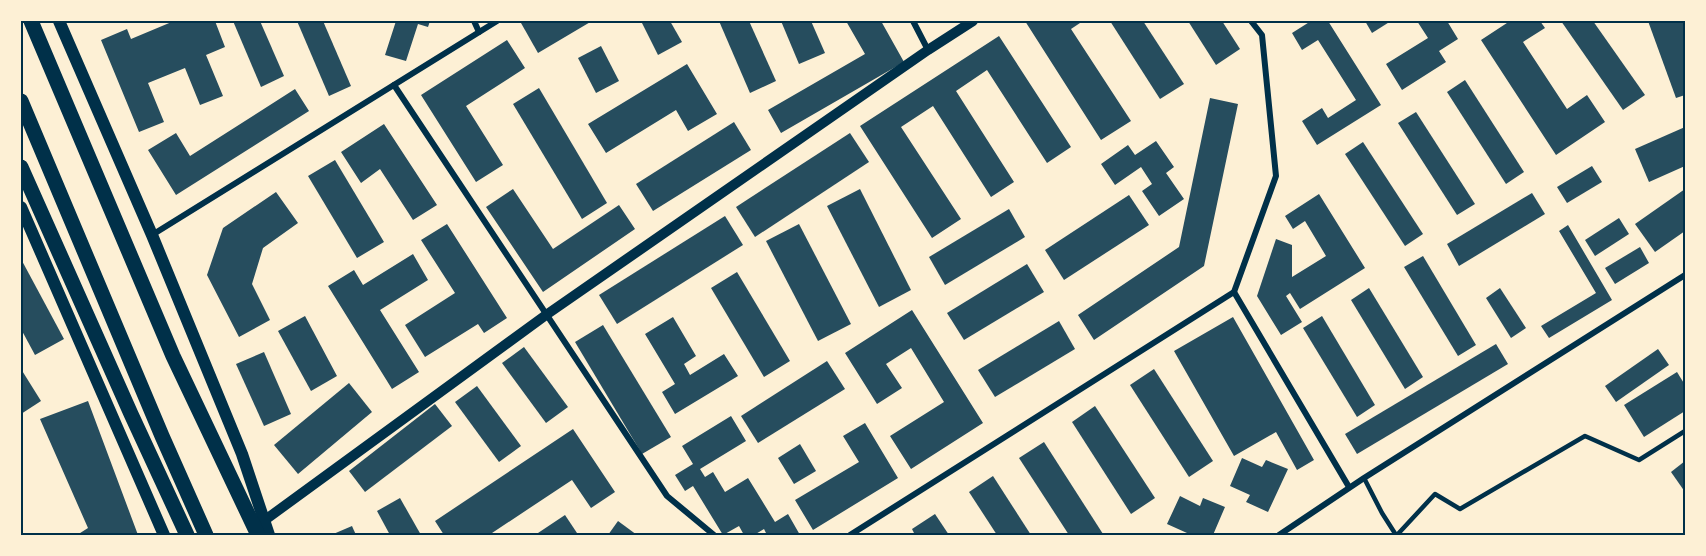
<svg xmlns="http://www.w3.org/2000/svg" width="1706" height="556" viewBox="0 0 1706 556" font-family="'DM Sans',sans-serif">
  <style>
    .building { fill: #264d5e }
    .lines { fill: none; stroke-linecap: round; stroke-linejoin: round }
    .service { stroke: #003049; stroke-width: 4.5 }
    .minor { stroke: #003049; stroke-width: 6 }
    .tertiary { stroke: #003049; stroke-width: 10 }
    .secondary { stroke: #003049; stroke-width: 12 }
    .trunk { stroke: #003049; stroke-width: 15 }
    .neatline { fill: none; stroke: #003049; stroke-width: 2 }
  </style>
  <rect width="100%" height="100%" fill="#fdf0d5"/>
  <!-- building -->
  <g class="building">
    <polygon points="174,21 215,21 225,47 206,55 223,96 200,105 185,68 148,83 164,122 139,132 101,40 127,29 131,39"/>
    <polygon points="233,21 260,21 284,76 261,87"/>
    <polygon points="297,21 323,21 351,86 329,96"/>
    <polygon points="396,21 430,21 428,27 418,24 406,61 385,55"/>
    <polygon points="525,21 592,21 538,53 521,23"/>
    <polygon points="641,21 670,21 682,42 658,55"/>
    <polygon points="719,21 749,21 776,81 750,93"/>
    <polygon points="781,21 811,21 825,53 799,64"/>
    <polygon points="846,21 881,21 904,62 781,133 768,110 865,54"/>
    <polygon points="1025,21 1083,21 1071,29 1131,121 1101,140"/>
    <polygon points="1110,21 1143,21 1184,84 1160,99"/>
    <polygon points="1188,21 1222,21 1240,49 1216,65"/>
    <polygon points="1311,21 1328,21 1381,105 1317,145 1302,121 1322,108 1328,118 1356,100 1318,40 1302,50 1292,33"/>
    <polygon points="1365,21 1391,21 1372,33"/>
    <polygon points="1417,21 1447,21 1458,39 1439,51 1446,62 1402,90 1386,64 1428,38"/>
    <polygon points="1510,21 1540,21 1545,28 1523,42 1567,109 1587,95 1605,122 1556,155 1481,40"/>
    <polygon points="1561,21 1593,21 1645,95 1623,110"/>
    <polygon points="1648,21 1683,21 1685,26 1685,95 1676,98"/>
    <polygon points="999,36 1071,147 1047,163 987,70 956,91 1014,182 991,197 933,106 901,127 961,219 932,238 860,126"/>
    <polygon points="507,40 525,68 466,106 503,165 476,182 421,95"/>
    <polygon points="601,46 619,81 596,93 578,58"/>
    <polygon points="687,64 717,114 688,131 676,110 606,153 588,124"/>
    <polygon points="1465,80 1524,172 1506,184 1447,92"/>
    <polygon points="539,88 607,203 582,219 513,104"/>
    <polygon points="295,89 309,111 176,195 148,150 176,133 190,156"/>
    <polygon points="1210,98 1238,104 1204,266 1094,340 1078,315 1179,247"/>
    <polygon points="1416,112 1475,204 1457,215 1398,123"/>
    <polygon points="734,122 751,150 653,211 636,184"/>
    <polygon points="384,124 437,205 413,220 380,169 361,183 341,152"/>
    <polygon points="1685,127 1685,166 1649,182 1635,149"/>
    <polygon points="850,133 869,162 755,237 736,207"/>
    <polygon points="1156,141 1174,167 1166,173 1184,199 1159,216 1142,191 1152,184 1141,167 1115,185 1101,164 1128,145 1135,155"/>
    <polygon points="1363,142 1423,234 1405,246 1345,154"/>
    <polygon points="335,160 384,242 357,258 308,176"/>
    <polygon points="1592,166 1602,182 1567,203 1557,187"/>
    <polygon points="513,189 553,249 619,205 635,229 543,292 486,207"/>
    <polygon points="860,189 911,290 879,307 827,206"/>
    <polygon points="1685,189 1685,231 1655,252 1635,224"/>
    <polygon points="276,192 298,223 263,248 252,284 270,320 239,337 207,275 223,228"/>
    <polygon points="1532,193 1545,214 1459,266 1447,244"/>
    <polygon points="1319,194 1365,268 1300,309 1290,293 1286,296 1302,322 1281,335 1257,296 1276,239 1292,245 1292,277 1326,256 1305,221 1293,229 1285,216"/>
    <polygon points="1129,195 1149,225 1064,280 1045,250"/>
    <polygon points="1009,209 1025,237 945,285 929,257"/>
    <polygon points="725,216 743,245 617,324 599,295"/>
    <polygon points="1619,218 1629,234 1595,256 1585,240"/>
    <polygon points="447,224 507,318 484,333 478,324 425,357 405,325 455,293 421,240"/>
    <polygon points="799,224 851,324 818,341 766,241"/>
    <polygon points="1568,225 1612,300 1549,338 1541,326 1596,293 1559,231"/>
    <polygon points="1640,247 1649,263 1615,284 1605,268"/>
    <polygon points="413,254 428,280 380,310 419,372 392,389 328,286 354,270 363,285"/>
    <polygon points="1423,256 1476,345 1458,356 1404,267"/>
    <polygon points="21,259 64,339 35,355 21,329"/>
    <polygon points="1027,264 1044,292 964,340 947,313"/>
    <polygon points="737,272 790,361 764,377 711,288"/>
    <polygon points="1369,288 1423,377 1405,389 1351,300"/>
    <polygon points="1500,288 1526,328 1511,338 1486,298"/>
    <polygon points="912,310 983,423 911,469 890,436 944,402 911,348 886,364 902,388 877,404 845,353"/>
    <polygon points="305,316 337,376 311,391 278,331"/>
    <polygon points="1322,316 1375,405 1357,417 1303,328"/>
    <polygon points="673,317 696,356 684,364 690,375 724,354 738,376 675,414 662,392 675,384 645,334"/>
    <polygon points="1233,317 1314,460 1297,470 1276,432 1234,456 1174,351"/>
    <polygon points="1059,321 1075,349 995,397 978,370"/>
    <polygon points="603,325 671,437 642,454 575,342"/>
    <polygon points="1496,344 1508,364 1357,454 1345,434"/>
    <polygon points="524,347 568,407 546,423 502,363"/>
    <polygon points="1658,349 1669,365 1616,402 1605,386"/>
    <polygon points="264,352 291,414 264,426 236,364"/>
    <polygon points="827,361 845,389 758,443 741,416"/>
    <polygon points="21,369 41,401 21,414"/>
    <polygon points="1154,369 1213,461 1189,477 1130,385"/>
    <polygon points="1677,372 1685,385 1685,411 1644,437 1624,405"/>
    <polygon points="349,383 372,412 298,474 274,445"/>
    <polygon points="477,386 521,446 499,462 455,402"/>
    <polygon points="88,401 138,535 77,535 88,528 40,419"/>
    <polygon points="435,404 452,426 365,492 349,471"/>
    <polygon points="1095,406 1155,498 1131,514 1072,422"/>
    <polygon points="731,416 746,441 700,469 705,477 713,472 725,492 748,478 775,522 788,514 800,535 767,535 764,529 754,535 744,535 739,526 723,535 693,486 685,491 675,475 693,464 682,446"/>
    <polygon points="865,423 898,478 813,530 795,500 859,462 843,436"/>
    <polygon points="573,429 615,492 591,508 572,480 489,535 444,535 435,521"/>
    <polygon points="1044,442 1103,534 1101,535 1069,535 1019,458"/>
    <polygon points="800,444 816,471 794,484 778,458"/>
    <polygon points="1242,458 1262,467 1266,460 1288,469 1268,512 1246,502 1250,495 1230,486"/>
    <polygon points="1685,461 1685,492 1671,472"/>
    <polygon points="993,476 1031,535 997,535 969,492"/>
    <polygon points="1180,496 1200,506 1203,498 1225,507 1213,535 1187,535 1187,533 1167,524"/>
    <polygon points="400,498 421,535 390,535 377,511"/>
    <polygon points="935,514 949,535 915,535 912,529"/>
    <polygon points="565,515 577,533 574,535 535,535"/>
    <polygon points="618,521 637,535 608,535"/>
    <polygon points="352,526 356,535 331,535"/>
  </g>
  <g class="lines">
    <!-- service -->
    <g class="service">
      <polyline points="1364,478 1382,513 1396,535"/>
      <polyline points="1397,535 1435,494 1460,509 1585,436 1639,460 1685,431"/>
    </g>
    <!-- minor -->
    <g class="minor">
      <polyline points="474,21 479,32"/>
      <polyline points="913,21 928,50"/>
      <polyline points="394,85 667,496 714,535"/>
      <polyline points="152,235 497,21"/>
      <polyline points="1234,292 1349,487"/>
      <polyline points="850,535 1234,292 1276,176 1262,35 1251,21"/>
      <polyline points="1279,535 1364,478 1685,275"/>
    </g>
    <!-- tertiary -->
    <polyline class="tertiary" points="265,520 546,315 928,50 973,21"/>
    <!-- secondary -->
    <g class="secondary">
      <polyline points="59,21 152,235 242,454 269,535"/>
      <polyline points="21,207 164,535"/>
    </g>
    <!-- trunk -->
    <g class="trunk">
      <polyline points="31,21 173,356 258,535"/>
      <polyline points="21,101 162,436 206,535"/>
      <polyline points="21,167 131,414 187,535"/>
    </g>
  </g>
  <!-- border -->
  <rect width="1706" height="556" fill="none" stroke="#fdf0d5" stroke-width="45"/>
  <rect x="22" y="22" width="1662" height="512" class="neatline"/>
</svg>
